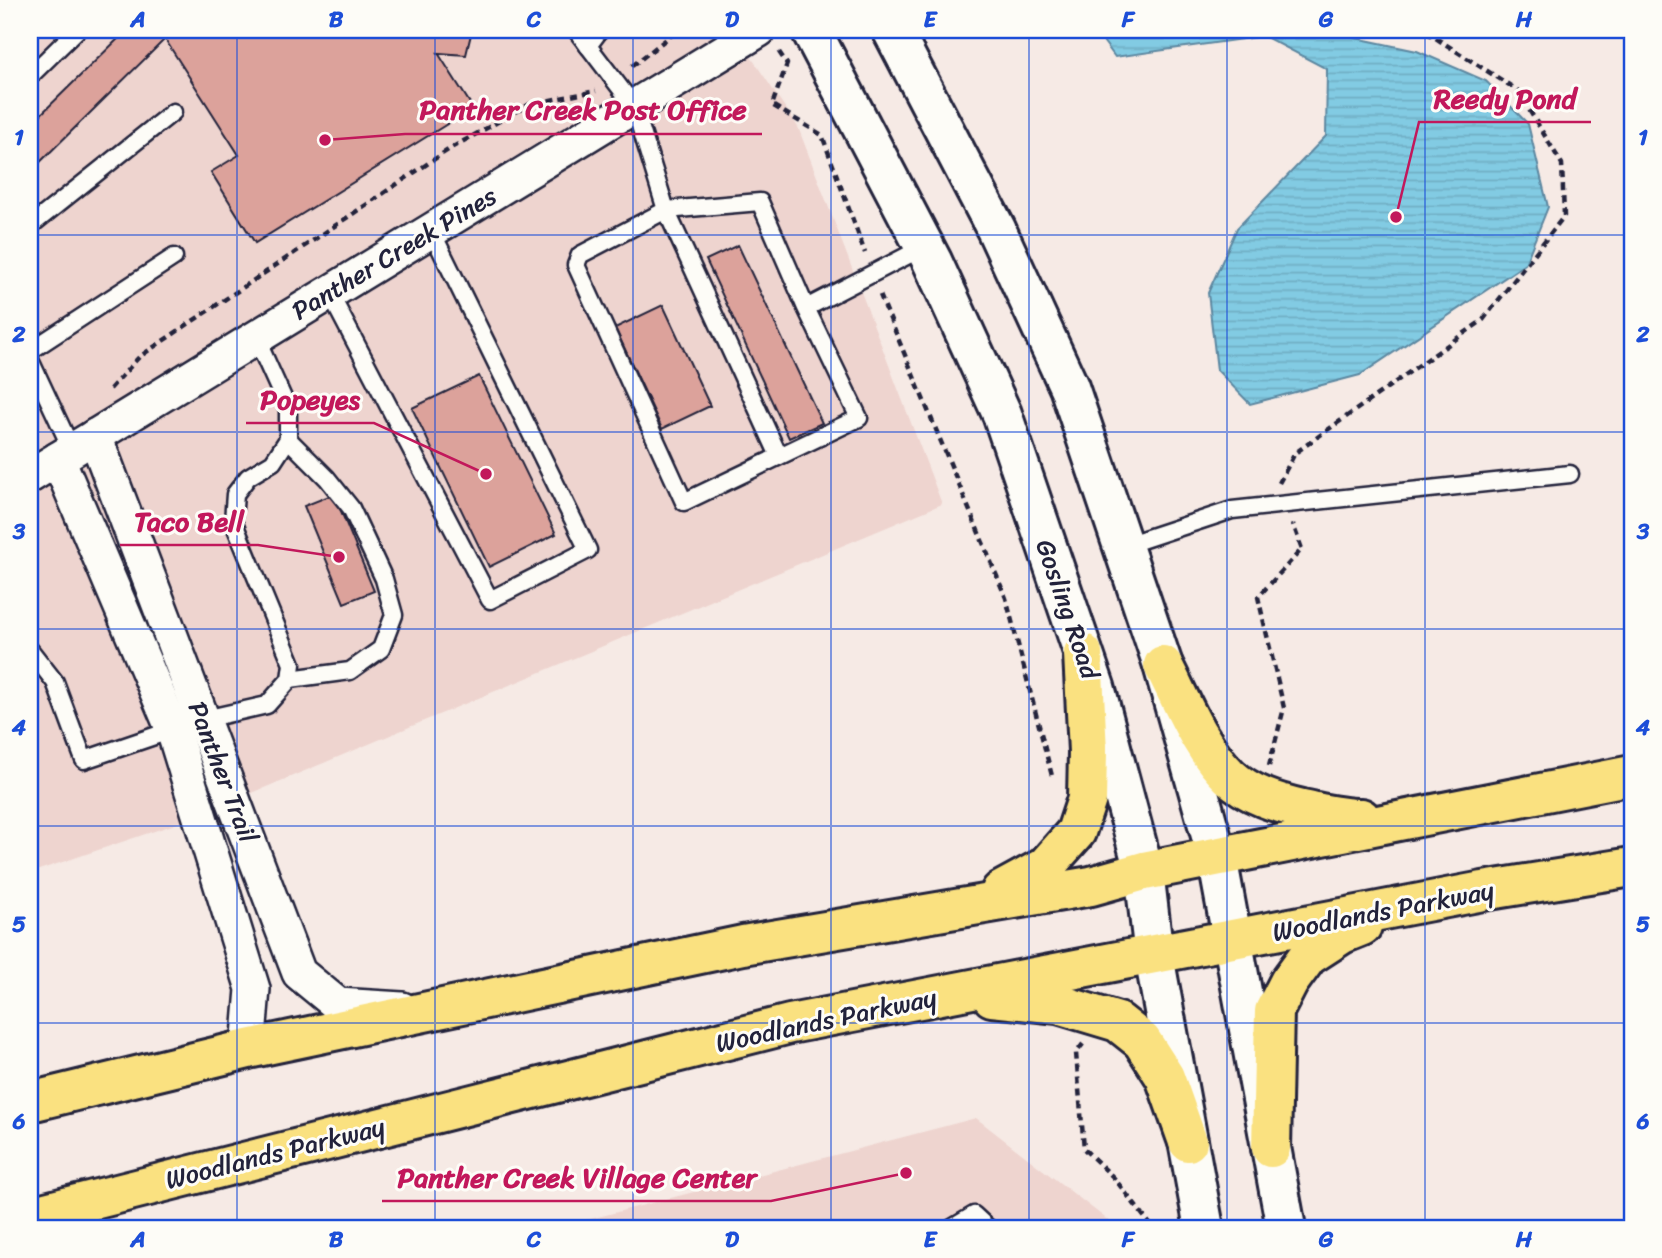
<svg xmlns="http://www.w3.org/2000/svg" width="1662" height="1258" viewBox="0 0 1662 1258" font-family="Sriracha,sans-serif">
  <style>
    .built { fill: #eed4cf }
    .water { fill: url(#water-rules); stroke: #5c87a0; stroke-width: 2 }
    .building { fill: #dca29b; stroke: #22223b; stroke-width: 2 }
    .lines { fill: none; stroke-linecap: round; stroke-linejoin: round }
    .service-casing { stroke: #22223b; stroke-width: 21 }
    .minor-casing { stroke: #22223b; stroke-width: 38 }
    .secondary-casing { stroke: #22223b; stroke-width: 44 }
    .primary-casing { stroke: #22223b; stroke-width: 44 }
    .path { stroke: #22223b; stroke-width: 4.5; stroke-dasharray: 7 5; stroke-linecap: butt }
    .service { stroke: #fdfcf7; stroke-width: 16 }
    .minor { stroke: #fdfcf7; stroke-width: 33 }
    .secondary { stroke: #fdfcf7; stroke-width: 38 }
    .primary { stroke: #fae180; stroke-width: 38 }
    .grid { fill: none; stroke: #1d4ed8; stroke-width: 2; stroke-opacity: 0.55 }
    .labels { text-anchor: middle; stroke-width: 6; stroke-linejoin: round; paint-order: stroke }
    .street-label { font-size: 26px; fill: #22223b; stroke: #fdfcf7 }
    .leader { fill: none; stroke: #c2185b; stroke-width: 2.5 }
    .callout-dot { fill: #c2185b; stroke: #fdfcf7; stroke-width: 2.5 }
    .callout-label { font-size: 28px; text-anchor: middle; font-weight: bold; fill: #c2185b; stroke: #fdfcf7; stroke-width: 6; stroke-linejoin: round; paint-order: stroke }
    .neatline { fill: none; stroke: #1d4ed8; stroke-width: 2.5 }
    .grid-label { font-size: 23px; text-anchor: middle; font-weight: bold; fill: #1d4ed8 }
  </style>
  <defs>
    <pattern id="water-rules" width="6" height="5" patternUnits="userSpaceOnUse" patternTransform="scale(1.75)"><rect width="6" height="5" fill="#82cbe3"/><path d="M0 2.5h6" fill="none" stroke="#70aec4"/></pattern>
  </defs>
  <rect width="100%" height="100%" fill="#f6eae5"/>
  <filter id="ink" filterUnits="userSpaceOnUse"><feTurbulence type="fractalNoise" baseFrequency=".0143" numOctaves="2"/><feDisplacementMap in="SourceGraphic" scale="14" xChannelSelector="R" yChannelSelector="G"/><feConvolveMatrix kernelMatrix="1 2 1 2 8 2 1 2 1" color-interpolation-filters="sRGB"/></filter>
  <g filter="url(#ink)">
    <!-- built -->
    <g class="built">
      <polygon points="30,30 733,30 798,127 942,504 190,819 30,873"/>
      <polygon points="976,1118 1118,1228 556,1228"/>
    </g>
    <!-- water -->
    <polygon class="water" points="1095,30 1345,30 1356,38 1417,51 1486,81 1528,124 1548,207 1525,264 1360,375 1250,404 1217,370 1208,293 1237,228 1326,136 1327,69 1264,36 1115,57"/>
    <!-- building -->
    <g class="building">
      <polygon points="127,30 472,30 466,55 438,53 473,108 255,243 211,172 239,155 165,39 30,172 30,125"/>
      <polygon points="738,245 822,423 789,438 706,260"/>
      <polygon points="663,305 710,406 662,429 615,328"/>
      <polygon points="479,376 556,534 489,567 412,408"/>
      <polygon points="334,494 374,591 344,603 304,506"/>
    </g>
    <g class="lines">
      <!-- service casing -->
      <g class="service-casing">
        <g id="service">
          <polyline points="576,30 634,106 666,210 779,456"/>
          <polyline points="588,46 600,30"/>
          <polyline points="30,76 77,30"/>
          <polyline points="30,226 173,112"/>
          <polyline points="329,292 490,600 588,550 431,230"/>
          <polyline points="806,308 760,202 666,210 580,255 576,265 684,502 859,418 806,308 924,247"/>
          <polyline points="30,351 174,257"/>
          <polyline points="30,360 72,450"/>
          <polyline points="288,439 327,478 351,508 384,579 394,615 381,649 350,671 290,679"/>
          <polyline points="1123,546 1232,510 1570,474"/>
          <polyline points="30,650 55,682 84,760 175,729"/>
          <polyline points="200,720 267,705 290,679 292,664 233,521 235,494 248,477 273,462 288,439 288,409 256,338"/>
          <polyline points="952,1228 974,1215 988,1228"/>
        </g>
      </g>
      <!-- minor casing -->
      <g class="minor-casing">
        <g id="minor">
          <polyline points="95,436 299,973 338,1005 402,1009"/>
          <polyline points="58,459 173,730 253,989 248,1049"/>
          <polyline points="30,476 759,30"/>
        </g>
      </g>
      <!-- secondary casing -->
      <g class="secondary-casing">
        <g id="secondary">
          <polyline points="811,30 932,261 1002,414 1095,687 1144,871 1154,956 1204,1228"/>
          <polyline points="892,30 996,229 1069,387 1163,665 1217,857 1286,1228"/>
        </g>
      </g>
      <!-- primary casing -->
      <g class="primary-casing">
        <g id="primary">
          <path d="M1163,665C1182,702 1199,747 1229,776C1249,795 1277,803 1302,809C1322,813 1340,818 1361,818"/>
          <polyline points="1001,891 1045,867 1076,832 1087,799 1088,752 1083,653"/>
          <polyline points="992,997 1058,1004 1118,1022 1142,1041 1165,1077 1188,1142"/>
          <polyline points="30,1102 248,1049 743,945 1091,886 1144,871 1632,775"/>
          <polyline points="1271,1148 1274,1011 1289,982 1308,956 1342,934 1362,926"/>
          <polyline points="30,1216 790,1024 1483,891 1632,867"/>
        </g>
      </g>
      <!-- path -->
      <g class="path">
        <polyline points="779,52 787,64 772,105 822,135 865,253"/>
        <polyline points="632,66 678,30"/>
        <polyline points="880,295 1006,598 1052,776"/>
        <polyline points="110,389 139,357 451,148 530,104 596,91"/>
        <polyline points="1279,483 1295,453 1483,320 1564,216 1562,164 1517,90 1423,30"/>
        <polyline points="1269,766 1284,708 1258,597 1302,549 1293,524"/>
        <polyline points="1083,1044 1076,1053 1084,1149 1114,1178 1153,1228"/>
      </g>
      <!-- service -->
      <use href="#service" class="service"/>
      <!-- minor -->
      <use href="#minor" class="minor"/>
      <!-- secondary -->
      <use href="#secondary" class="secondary"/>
      <!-- primary -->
      <use href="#primary" class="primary"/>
    </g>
  </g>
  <!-- grid -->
  <path class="grid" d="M237,30V1228M435,30V1228M633,30V1228M831,30V1228M1029,30V1228M1227,30V1228M1425,30V1228M30,235H1632M30,432H1632M30,629H1632M30,826H1632M30,1023H1632"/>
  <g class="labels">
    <!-- street labels -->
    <g class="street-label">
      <text transform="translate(394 253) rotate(-31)" y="9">Panther Creek Pines</text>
      <text transform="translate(1068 609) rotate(71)" y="9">Gosling Road</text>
      <text transform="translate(223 772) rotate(69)" y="9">Panther Trail</text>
      <text transform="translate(1383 911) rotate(-11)" y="9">Woodlands Parkway</text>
      <text transform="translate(826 1020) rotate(-12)" y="9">Woodlands Parkway</text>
      <text transform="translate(275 1153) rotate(-14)" y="9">Woodlands Parkway</text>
    </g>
  </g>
  <!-- callouts -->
  <path class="leader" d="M1396 217L1419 122H1591M325 140L405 134H762M486 474L374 423H246M339 557L258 545H120M906 1173L771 1201H382"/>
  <g class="callout-dot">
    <circle cx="1396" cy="217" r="7"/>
    <circle cx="325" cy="140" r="7"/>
    <circle cx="486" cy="474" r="7"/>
    <circle cx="339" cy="557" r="7"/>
    <circle cx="906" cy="1173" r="7"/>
  </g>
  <g class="callout-label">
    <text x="1505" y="108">Reedy Pond</text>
    <text x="583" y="119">Panther Creek Post Office</text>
    <text x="310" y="409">Popeyes</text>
    <text x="189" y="531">Taco Bell</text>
    <text x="577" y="1187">Panther Creek Village Center</text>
  </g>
  <!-- margin -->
  <rect width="1662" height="1258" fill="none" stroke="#fdfcf7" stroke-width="77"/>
  <rect x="38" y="38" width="1586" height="1182" class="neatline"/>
  <g class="grid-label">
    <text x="138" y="27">A</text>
    <text x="336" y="27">B</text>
    <text x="534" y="27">C</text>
    <text x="732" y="27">D</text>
    <text x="930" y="27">E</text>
    <text x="1128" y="27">F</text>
    <text x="1326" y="27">G</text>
    <text x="1524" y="27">H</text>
    <text x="19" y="145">1</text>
    <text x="1643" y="145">1</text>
    <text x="19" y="342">2</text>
    <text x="1643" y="342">2</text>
    <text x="19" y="539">3</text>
    <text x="1643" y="539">3</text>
    <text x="19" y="735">4</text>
    <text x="1643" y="735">4</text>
    <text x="19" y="932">5</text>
    <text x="1643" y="932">5</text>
    <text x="19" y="1129">6</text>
    <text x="1643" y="1129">6</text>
    <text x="138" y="1247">A</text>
    <text x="336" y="1247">B</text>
    <text x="534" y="1247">C</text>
    <text x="732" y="1247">D</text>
    <text x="930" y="1247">E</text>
    <text x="1128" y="1247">F</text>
    <text x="1326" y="1247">G</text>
    <text x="1524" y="1247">H</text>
  </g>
</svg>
